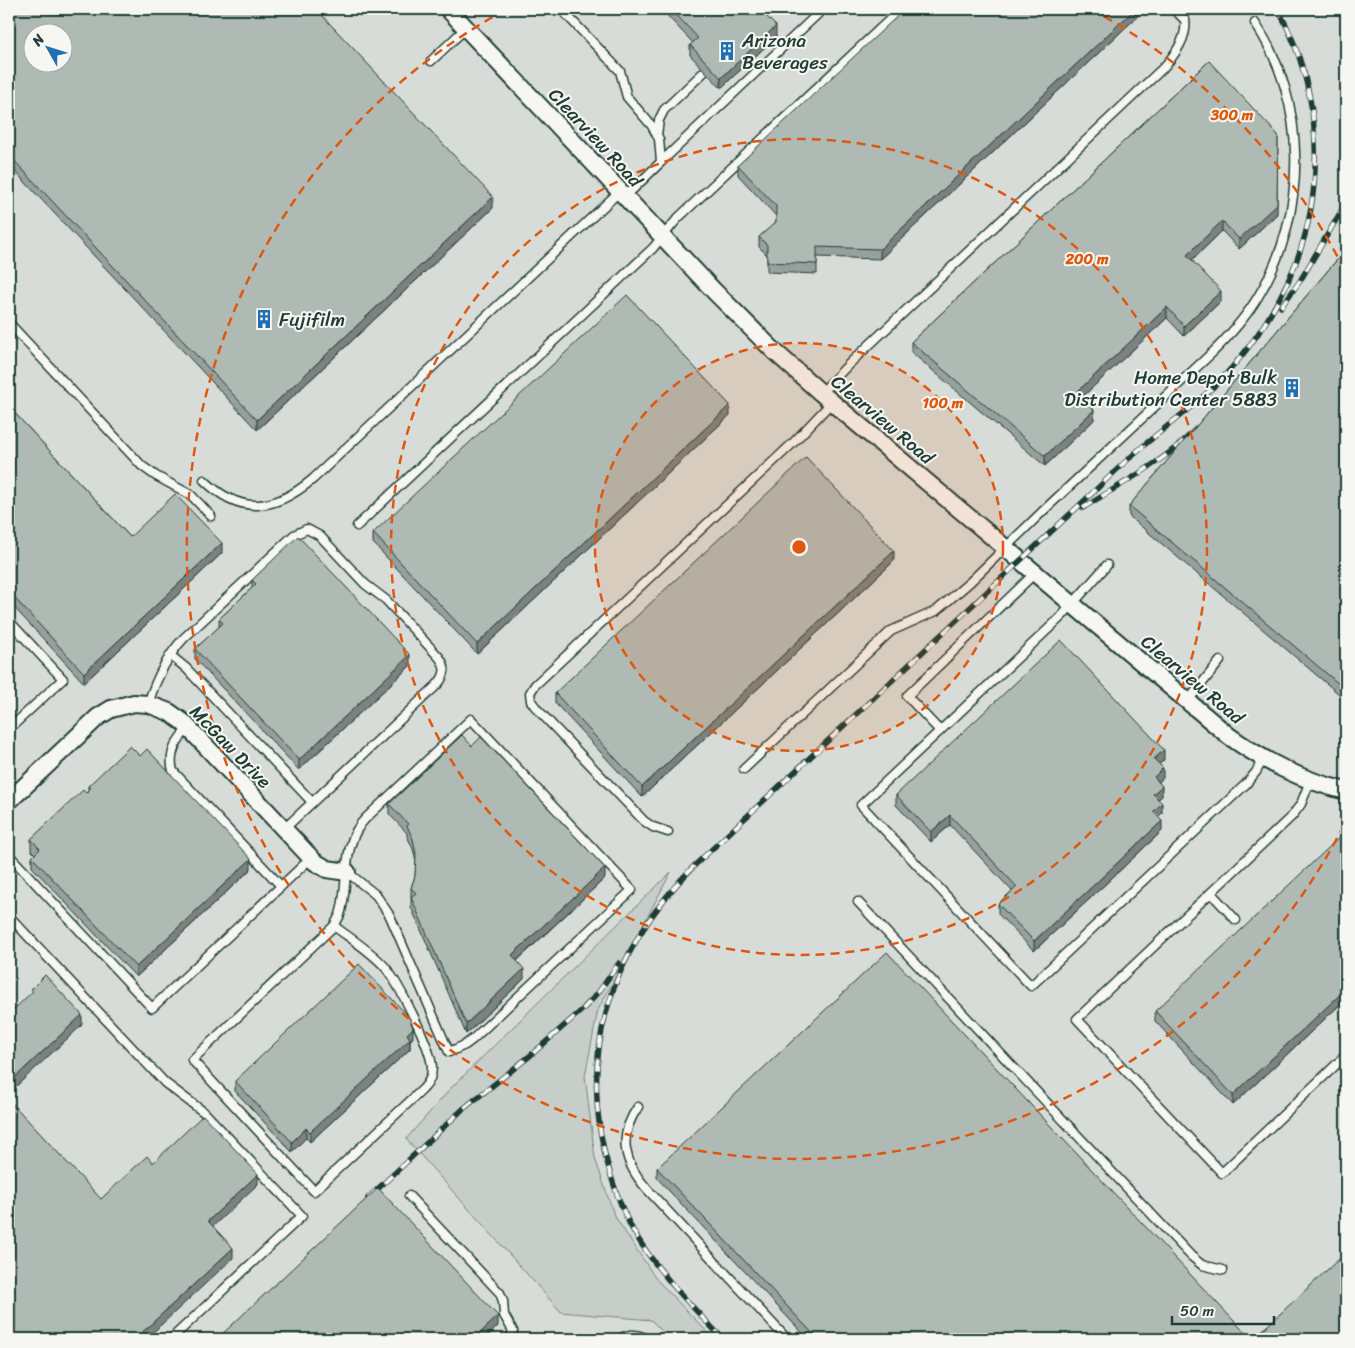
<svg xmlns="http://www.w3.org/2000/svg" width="1355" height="1348" viewBox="0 0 1355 1348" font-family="Sriracha,sans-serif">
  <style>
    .built { fill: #d8dcd8; fill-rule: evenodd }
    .green { fill: #c7cec9; stroke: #73867e }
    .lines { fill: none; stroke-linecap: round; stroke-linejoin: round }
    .lane-casing { stroke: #1f3d34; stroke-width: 11 }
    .street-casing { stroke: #1f3d34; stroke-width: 20 }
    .lane { stroke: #f6f6f2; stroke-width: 8 }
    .street { stroke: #f6f6f2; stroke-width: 16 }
    .rail-casing { stroke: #1f3d34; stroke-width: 5.5 }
    .rail { stroke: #f6f6f2; stroke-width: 4; stroke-dasharray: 11; stroke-linecap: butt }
    .wall { fill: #97a09c; stroke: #1f3d34 }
    .shaded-wall { fill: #7b827f; stroke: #1f3d34 }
    .building { fill: #b0bab5; stroke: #1f3d34; fill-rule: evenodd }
    .ring { fill: none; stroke: #de580e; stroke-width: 2.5; stroke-dasharray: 9 6 }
    .labels { text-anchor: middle; stroke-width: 4; stroke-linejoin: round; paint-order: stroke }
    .poi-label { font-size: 19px; fill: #1f3d34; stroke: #f6f6f2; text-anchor: start }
    .street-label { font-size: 19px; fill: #1f3d34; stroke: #f6f6f2 }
    .centre { fill: #de580e; stroke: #f6f6f2; stroke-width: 2.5 }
    .ring-label { font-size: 15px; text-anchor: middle; font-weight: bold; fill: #de580e; stroke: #f6f6f2; stroke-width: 4; stroke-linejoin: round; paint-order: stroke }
  </style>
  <rect width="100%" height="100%" fill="#e9ebe7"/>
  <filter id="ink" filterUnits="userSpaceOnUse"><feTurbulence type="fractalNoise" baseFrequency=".02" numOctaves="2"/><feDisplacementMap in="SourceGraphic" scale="10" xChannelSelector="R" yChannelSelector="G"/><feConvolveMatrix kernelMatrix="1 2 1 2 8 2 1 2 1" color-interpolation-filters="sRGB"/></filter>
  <g filter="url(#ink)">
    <!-- built -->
    <path class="built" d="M9,9H1346V1339H9ZM32,32H62V62H32Z"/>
    <!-- green -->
    <polygon class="green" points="671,872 598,1010 585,1076 595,1158 614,1215 656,1279 714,1339 670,1339 651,1320 561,1312 406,1139 452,1087"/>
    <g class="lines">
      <!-- lane casing -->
      <g class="lane-casing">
        <g id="lane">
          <polyline points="561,9 620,71 627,97 652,126 659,139 661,162 625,197"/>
          <polyline points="431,61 466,28"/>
          <polyline points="657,135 659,120 664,110 705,71"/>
          <polyline points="661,162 823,9"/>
          <polyline points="9,323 142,466 156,476 191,495 211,516"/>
          <path d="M821,393L849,364L1163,68C1174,56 1188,38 1185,20L1174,9"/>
          <path d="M204,480C241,516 275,511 313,479L620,191"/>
          <polyline points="357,526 653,248 678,218 901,9"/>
          <polyline points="1107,565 1061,617 861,805 1031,986 1246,784 1256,772 1263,759"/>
          <polyline points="9,621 63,679 9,729"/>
          <polyline points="170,655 186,668 312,802"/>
          <polyline points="1187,702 1220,661"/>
          <path d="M148,704C156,679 166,657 184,638L294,535L307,529L320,536L365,584L386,600L439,657C447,667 446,675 437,685L284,829"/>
          <path d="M189,728C177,739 168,753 173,771L281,886"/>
          <polyline points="940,731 907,696 1035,573"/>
          <path d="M744,769L891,631L936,611L970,582L1043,511L1214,351C1231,334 1247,316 1259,295C1308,214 1308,102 1255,23"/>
          <polyline points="1310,781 1301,804 1292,816 1077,1019 1222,1173 1340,1061 1346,1053"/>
          <polyline points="668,832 653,827 644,821 537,709 531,701 530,693 535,685 793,443 832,402"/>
          <polyline points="9,855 152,1008 311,858"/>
          <polyline points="1211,893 1236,920"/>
          <polyline points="858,902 1191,1256 1202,1265 1223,1270"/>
          <polyline points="9,916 165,1083 205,1113 302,1216 171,1339"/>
          <path d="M334,926C351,939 371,951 385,967C398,982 432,1049 432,1068C432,1076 429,1083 423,1089L314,1191L192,1060L334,926L340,915L342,907C348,878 343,840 366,818L471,719L632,890L473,1039L465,1045L449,1052L390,916L376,895L347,872"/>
          <path d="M638,1107C617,1137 624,1163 647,1189L787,1339"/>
          <polyline points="409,1196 500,1293 503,1301 504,1315 513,1331 510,1339"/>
          <path d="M619,1339C630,1333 638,1334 648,1339"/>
        </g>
      </g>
      <!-- street casing -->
      <g class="street-casing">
        <g id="street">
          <path d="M448,9L714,291L774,351L821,393L1229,736C1267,763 1301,780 1346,791"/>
          <polyline points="9,801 98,717 111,709 134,703 148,704 169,712 183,722 315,862 327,869 347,872"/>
        </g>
      </g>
      <!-- lane -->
      <use href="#lane" class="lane"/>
      <!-- street -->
      <use href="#street" class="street"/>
      <!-- rail casing -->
      <g class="rail-casing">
        <g id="rail">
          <polyline points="1281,307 1300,281 1346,203"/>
          <path d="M1083,508C1122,483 1165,462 1197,428"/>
          <polyline points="368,1198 463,1109 531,1055 582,1010 598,993 619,963"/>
          <path d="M723,1339C691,1305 658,1273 634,1232C624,1215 617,1195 611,1176C574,1059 610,950 695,865C825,744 955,622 1085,500C1104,482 1122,464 1142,447C1164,428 1186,412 1207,393C1241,362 1270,321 1289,279C1328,193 1323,92 1278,9"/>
        </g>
      </g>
      <!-- rail -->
      <use href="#rail" class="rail"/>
    </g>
    <!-- wall -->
    <g class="wall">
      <polygon points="661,9 759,9 776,37 721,88 690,55 690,45 693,43"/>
      <polygon points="1142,9 1142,12 880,259 817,257 817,274 767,272 767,255 759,247 759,237 776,222 776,216 738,175 738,165"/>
      <polygon points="9,16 493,208 257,430 9,165"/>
      <polygon points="1209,61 1277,214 1239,249 1222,231 1192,260 1221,301 1184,336 1167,318 1082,397 1094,420 1045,466 911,352 911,342"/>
      <polygon points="1346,249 1346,700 1129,516 1129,506"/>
      <polygon points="9,407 130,537 222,553 84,683 9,602"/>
      <polygon points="730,415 477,654 373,543 373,533"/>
      <polygon points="894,561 642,797 555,703 555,693"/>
      <polygon points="252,580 410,666 299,770 195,659 195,649 219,627 219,619 252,588"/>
      <polygon points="472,746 605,878 517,961 524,979 466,1034 411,907 411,888 415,876 416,862 413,849 407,836 407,833 389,814 389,804"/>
      <polygon points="1164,760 1159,764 1163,778 1159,782 1162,796 1158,799 1162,813 1158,817 1162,831 1034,951 998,914 998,904 1012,891 950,825 931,842 896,805 896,795"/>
      <polygon points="88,786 251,869 136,977 32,867 32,857 35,854 31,850 31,839 86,793 88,790"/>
      <polygon points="1346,842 1346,999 1233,1105 1155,1021 1155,1011"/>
      <polygon points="413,1038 410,1040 410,1049 310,1142 306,1138 292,1152 235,1091 235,1081"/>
      <polygon points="657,1168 1251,1339 808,1339 657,1178"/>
    </g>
    <!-- shaded-wall -->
    <g class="shaded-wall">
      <polygon points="1135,9 1142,9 1142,12 880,259 880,249"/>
      <polygon points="776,26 776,37 721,88 721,78"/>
      <polygon points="1278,135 1277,214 1239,249 1239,239"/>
      <polygon points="493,197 493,208 257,430 257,420"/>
      <polygon points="1222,221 1222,231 1187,265 1187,255"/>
      <polygon points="1221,291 1221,301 1184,336 1184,326"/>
      <polygon points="1167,307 1167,318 1077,402 1077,392"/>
      <polygon points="11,336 11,346 9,348 9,338"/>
      <polygon points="730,405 730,415 477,654 477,644"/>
      <polygon points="1094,410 1094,420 1045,466 1045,456"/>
      <polygon points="222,543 222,553 84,683 84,673"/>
      <polygon points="894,551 894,561 642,797 642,787"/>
      <polygon points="410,655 410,666 299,770 299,760"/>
      <polygon points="1164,750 1164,760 1154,769 1154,759"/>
      <polygon points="1163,768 1163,778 1154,787 1154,777"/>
      <polygon points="1162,786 1162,796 1153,804 1153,794"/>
      <polygon points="1162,803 1162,813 1153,822 1153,812"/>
      <polygon points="950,815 950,825 931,842 931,832"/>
      <polygon points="1162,821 1162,831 1034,951 1034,941"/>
      <polygon points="251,859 251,869 136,977 136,967"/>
      <polygon points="605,868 605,878 512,965 512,955"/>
      <polygon points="524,969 524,979 466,1034 466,1024"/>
      <polygon points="1346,989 1346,999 1233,1105 1233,1095"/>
      <polygon points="82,1015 82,1025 9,1093 9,1083"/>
      <polygon points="413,1028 413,1038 410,1040 410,1049 310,1142 310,1132"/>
      <polygon points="306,1128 306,1138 292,1152 292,1142"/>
      <polygon points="258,1174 258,1184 208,1231 208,1221"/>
      <polygon points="233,1248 233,1258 146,1339 135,1339"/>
      <polygon points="498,1316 498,1326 485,1339 474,1339"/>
    </g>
    <!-- building -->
    <g class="building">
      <path d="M17,9H316L493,197L257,420L9,155V16ZM32,32H62V62H32Z"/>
      <polygon points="671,9 759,9 776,26 721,78 690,45 698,38"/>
      <polygon points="905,9 1135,9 880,249 817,247 817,264 767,262 767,245 759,237 776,222 776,206 738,165"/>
      <polygon points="1209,61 1278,135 1277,204 1239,239 1222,221 1187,255 1221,291 1184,326 1167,307 1077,392 1094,410 1045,456 911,342"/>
      <polygon points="1346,249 1346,690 1129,506"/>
      <polygon points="627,295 730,405 477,644 373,533"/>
      <polygon points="9,407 130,537 175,494 222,543 84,673 9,592"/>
      <polygon points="806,457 894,551 642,787 555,693"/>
      <polygon points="298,536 410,655 299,760 195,649 223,623 219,619 256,584 252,580"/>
      <polygon points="1061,640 1164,750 1154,759 1163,768 1154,777 1162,786 1153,794 1162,803 1153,812 1162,821 1034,941 998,904 1017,887 950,815 931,832 896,795"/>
      <polygon points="462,735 472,746 481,737 605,868 512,955 524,969 466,1024 411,897 416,893 411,888 415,876 416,854 413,839 407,826 408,824 389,804"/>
      <polygon points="130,746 140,756 147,749 251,859 136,967 32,857 40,849 31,839 83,790 86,793 90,788 88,786"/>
      <polygon points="1341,836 1346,842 1346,989 1233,1095 1155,1011"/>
      <polygon points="887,952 1251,1339 818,1339 657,1168"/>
      <polygon points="359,964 409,1017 413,1028 407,1034 410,1039 310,1132 306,1128 292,1142 235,1081"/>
      <polygon points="45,975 82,1015 9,1083 9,1014 33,991 31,989"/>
      <polygon points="9,1100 101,1199 147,1156 153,1163 203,1115 258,1174 208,1221 233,1248 135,1339 9,1339"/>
      <polygon points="378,1188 498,1316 474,1339 217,1339"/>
      <polygon points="1340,1258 1346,1265 1346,1339 1253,1339"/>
    </g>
  </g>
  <!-- distance rings -->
  <circle cx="799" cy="547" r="204" fill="#de580e" fill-opacity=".12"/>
  <g class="ring">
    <circle cx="799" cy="547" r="204"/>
    <circle cx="799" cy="547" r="408"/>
    <path d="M1344 825A612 612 0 1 1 507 9M1091 9A612 612 0 0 1 1344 269"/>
  </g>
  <!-- icons -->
  <defs>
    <g id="building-bare" transform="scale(1.5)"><path d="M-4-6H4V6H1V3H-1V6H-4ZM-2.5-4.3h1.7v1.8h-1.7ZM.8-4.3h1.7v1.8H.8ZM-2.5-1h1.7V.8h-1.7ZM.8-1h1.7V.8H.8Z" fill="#1f6fb2" stroke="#f6f6f2" stroke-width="2.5" paint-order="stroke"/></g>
  </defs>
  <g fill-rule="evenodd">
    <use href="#building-bare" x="727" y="51"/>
    <use href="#building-bare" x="264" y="319"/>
    <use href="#building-bare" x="1292" y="388"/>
  </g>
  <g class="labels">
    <!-- poi labels -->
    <g class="poi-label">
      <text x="742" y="47">Arizona<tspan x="742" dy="22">Beverages</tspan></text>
      <text x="279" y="326">Fujifilm</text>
      <text x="1277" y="384" text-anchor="end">Home Depot Bulk<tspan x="1277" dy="22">Distribution Center 5883</tspan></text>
    </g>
    <!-- street labels -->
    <g class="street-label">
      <text transform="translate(596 137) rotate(47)" y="7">Clearview Road</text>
      <text transform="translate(883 419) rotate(40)" y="7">Clearview Road</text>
      <text transform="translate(1193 679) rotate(40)" y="7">Clearview Road</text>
      <text transform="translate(231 746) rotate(46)" y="7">McGaw Drive</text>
    </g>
  </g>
  <circle cx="799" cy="547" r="8" class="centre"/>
  <g class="ring-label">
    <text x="1232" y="120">300 m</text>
    <text x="1087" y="264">200 m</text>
    <text x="943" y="408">100 m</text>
  </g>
  <!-- margin -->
  <rect width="1355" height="1348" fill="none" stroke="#f6f6f2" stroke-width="30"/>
  <rect x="15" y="15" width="1325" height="1318" fill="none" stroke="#1f3d34" stroke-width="2" filter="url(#ink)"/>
  <!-- north arrow -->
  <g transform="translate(48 48) rotate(309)"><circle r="24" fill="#f6f6f2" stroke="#a0aca6"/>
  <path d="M0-4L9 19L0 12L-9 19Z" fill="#1f6fb2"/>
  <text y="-8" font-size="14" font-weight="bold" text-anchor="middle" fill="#1f3d34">N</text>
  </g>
  <!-- scale -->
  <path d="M1172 1316v8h102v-8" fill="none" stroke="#1f3d34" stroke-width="2.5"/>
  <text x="1180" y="1316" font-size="15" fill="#1f3d34" stroke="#f6f6f2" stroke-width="4" paint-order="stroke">50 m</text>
</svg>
